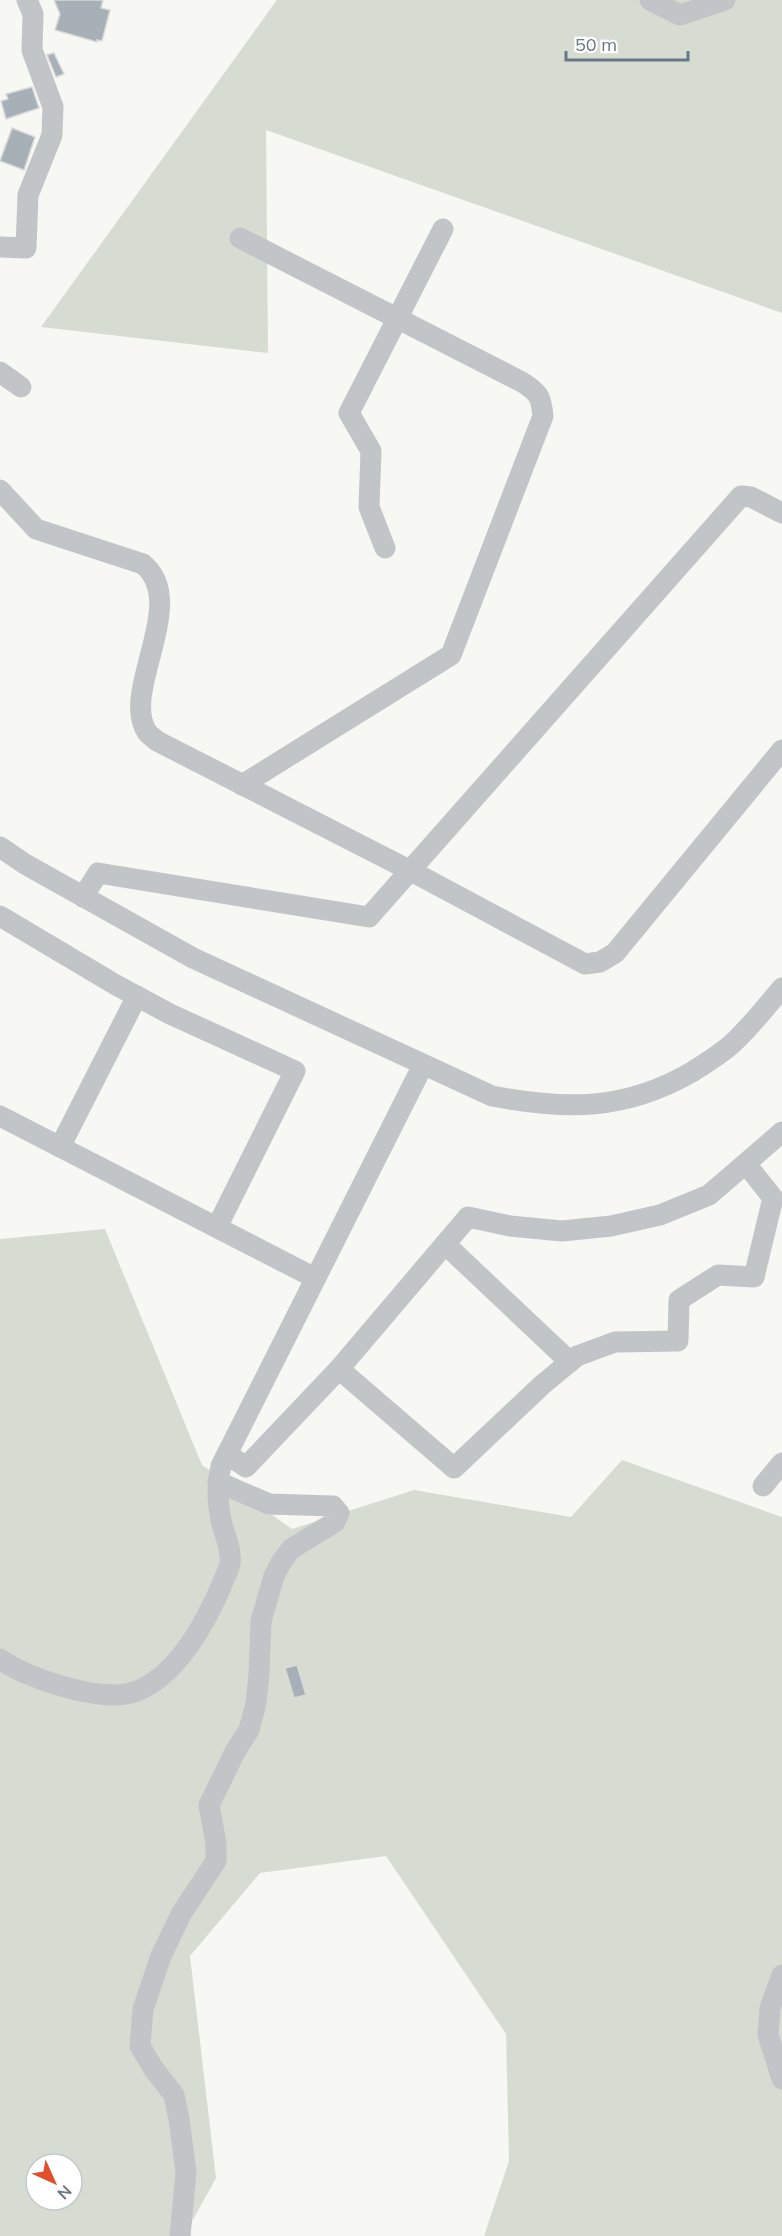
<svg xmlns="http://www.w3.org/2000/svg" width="782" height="2236" viewBox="0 0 782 2236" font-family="Mulish,sans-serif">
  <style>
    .green { fill: #d7dcd3; fill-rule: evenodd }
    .building { fill: #a7b0b6; stroke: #d9d9d7; stroke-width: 1.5 }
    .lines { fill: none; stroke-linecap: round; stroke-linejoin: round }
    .minor { stroke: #c1c5c8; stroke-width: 21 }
  </style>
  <rect width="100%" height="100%" fill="#f7f7f4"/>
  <!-- green -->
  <g class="green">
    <polygon points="277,0 782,0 782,313 266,130 268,353 41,327"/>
    <path d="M105,1229L202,1465L292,1529L414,1490L571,1517L622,1460L782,1517V2236H484L509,2161L506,2034L386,1856L260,1873L190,1956L216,2178L184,2236H0V1239ZM36,2164H72V2200H36Z"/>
  </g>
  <!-- building -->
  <g class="building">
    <polygon points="54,0 103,0 101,8 110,10 102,41 97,40 97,42 55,30 60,14"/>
    <polygon points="54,53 64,74 56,77 47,55"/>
    <polygon points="32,87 39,108 6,119 1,101 8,99 6,94"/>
    <polygon points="12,128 35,137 24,170 0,161"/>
    <polygon points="297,1665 306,1695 294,1698 285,1668"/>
  </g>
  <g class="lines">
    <!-- minor -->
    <g class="minor">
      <polyline points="650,0 680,15 725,0"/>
      <path d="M240,238L522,382C539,393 541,396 543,416L451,655L242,785"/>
      <polyline points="0,247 26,248 28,195 52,135 53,107 32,50 33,14 27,0"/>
      <polyline points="0,372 21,387"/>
      <path d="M0,490L36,529L143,564C190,603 120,691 147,732C149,735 154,738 157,741L411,871L585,964L600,962L615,953L782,750"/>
      <polyline points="385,548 369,507 371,451 349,413 443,229"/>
      <path d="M0,847L25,864L193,958L492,1096C567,1110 624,1111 692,1072C706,1063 721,1054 733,1043C751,1026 766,1007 782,988"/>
      <polyline points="83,897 98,873 369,917 741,496 751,497 782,513"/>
      <polyline points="0,916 116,985 170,1014 295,1071 217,1227"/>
      <polyline points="0,1116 315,1278"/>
      <polyline points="60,1147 137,996"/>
      <polyline points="445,1244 570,1362"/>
      <polyline points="339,1369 454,1468 542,1385 577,1356 615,1342 678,1341 679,1300 718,1275 754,1277 773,1198 746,1164"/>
      <polyline points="227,1454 246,1467 339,1369 468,1217 510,1226 562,1231 611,1226 660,1215 709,1195 782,1132"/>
      <polyline points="763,1486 782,1463"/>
      <path d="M0,1659C27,1679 102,1703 134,1692C175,1678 204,1625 220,1589C223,1581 228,1572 230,1564C232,1548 224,1535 221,1520C217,1499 217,1486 221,1466L423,1065"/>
      <polyline points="782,1975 770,2008 768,2035 782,2079"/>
      <polyline points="180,2236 186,2172 179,2119 174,2095 153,2068 140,2046 143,2009 161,1956 181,1914 216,1861 216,1843 209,1805 236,1750 249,1730 256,1703 259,1674 261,1621 274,1576 282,1561 291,1549 335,1522 339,1513 333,1506 269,1504 218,1482"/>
    </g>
  </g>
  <!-- north arrow -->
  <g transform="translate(54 2182) rotate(135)"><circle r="28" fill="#ffffff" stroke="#c2c9ce" stroke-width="1.5"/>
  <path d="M0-4.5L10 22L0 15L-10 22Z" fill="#e04f2b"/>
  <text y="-9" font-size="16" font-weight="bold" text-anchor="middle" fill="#677885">N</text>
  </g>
  <!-- scale -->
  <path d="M566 51v9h122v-9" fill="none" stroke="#677885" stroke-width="3"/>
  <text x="575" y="51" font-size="18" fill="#677885" stroke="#ffffff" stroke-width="4.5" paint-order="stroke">50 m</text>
</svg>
